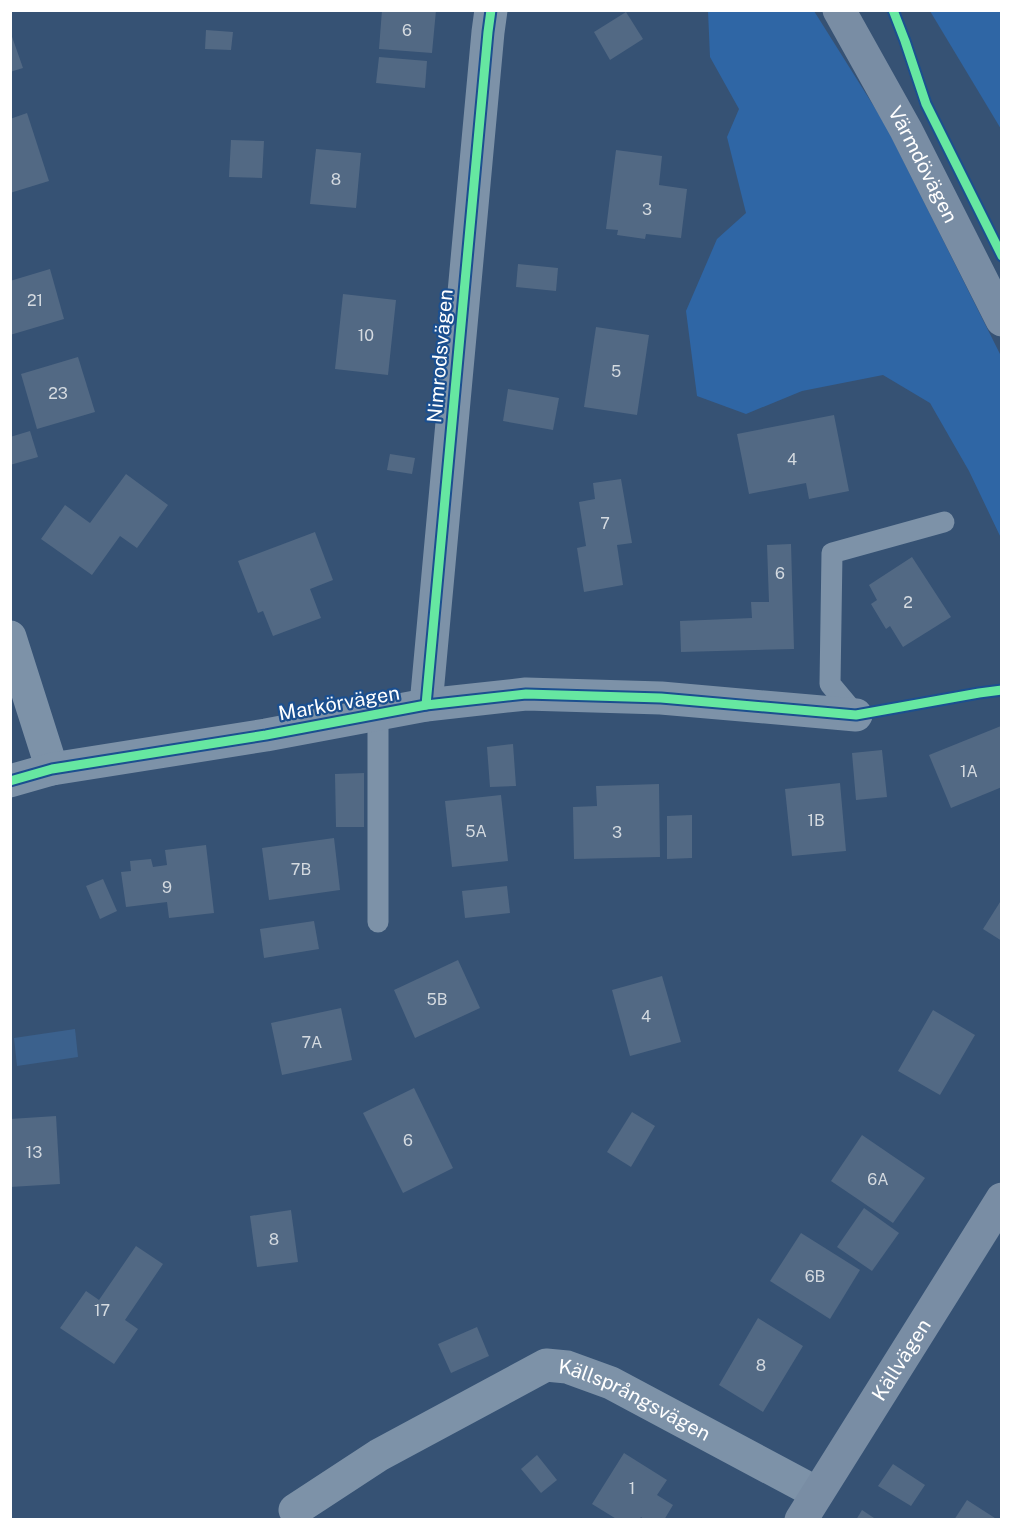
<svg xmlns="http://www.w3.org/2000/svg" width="1012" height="1530" viewBox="0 0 1012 1530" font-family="'Public Sans',sans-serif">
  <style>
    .green { fill: #2f66a5 }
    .water { fill: #3b618d }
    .building { fill: #526984 }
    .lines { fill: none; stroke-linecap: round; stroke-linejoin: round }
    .lane { stroke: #7d92a8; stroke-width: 21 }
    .street { stroke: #7d92a8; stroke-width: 33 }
    .secondary { stroke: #798da4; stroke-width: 33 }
    .cycleway-casing { stroke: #1b4f8f; stroke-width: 13 }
    .cycleway { stroke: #66e7a1; stroke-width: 9 }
    .labels { text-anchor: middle; stroke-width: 4.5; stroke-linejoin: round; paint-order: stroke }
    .number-label { font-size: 16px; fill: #d4dae0 }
    .street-label { font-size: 20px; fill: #fff; stroke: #1b4f8f }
  </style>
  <rect width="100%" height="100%" fill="#365274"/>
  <!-- green -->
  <g class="green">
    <polygon points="708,11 814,11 885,124 1001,356 1001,538 969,471 930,403 883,375 802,391 746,414 697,396 686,311 717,239 746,213 727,137 739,109 710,57"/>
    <polygon points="930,11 1001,11 1001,129"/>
  </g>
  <!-- water -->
  <polygon class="water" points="75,1029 78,1057 17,1066 14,1038"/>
  <!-- building -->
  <g class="building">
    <polygon points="382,10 436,10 432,53 379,49"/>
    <polygon points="626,12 643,39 610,60 594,32"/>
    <polygon points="206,30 233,32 231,50 205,49"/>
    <polygon points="10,31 23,68 10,72"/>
    <polygon points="379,57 427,61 425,88 376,83"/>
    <polygon points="27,113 49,181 10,193 10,119"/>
    <polygon points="231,140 264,141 262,178 229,177"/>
    <polygon points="316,149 361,153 356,208 310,204"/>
    <polygon points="616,150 662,156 659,185 687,189 681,238 646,234 645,239 617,235 618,230 606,229"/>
    <polygon points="518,264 558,268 556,291 516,287"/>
    <polygon points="50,269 64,319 10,335 10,281"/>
    <polygon points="343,294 396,300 388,375 335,369"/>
    <polygon points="596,327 649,335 637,415 584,407"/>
    <polygon points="78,357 95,412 37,429 21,374"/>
    <polygon points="508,389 559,398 553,430 503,421"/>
    <polygon points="834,415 849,491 809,499 806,483 749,494 737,434"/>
    <polygon points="30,431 38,457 10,465 10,437"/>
    <polygon points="390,454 415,458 412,474 387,470"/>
    <polygon points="126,474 168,505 137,548 120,536 92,575 41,539 65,505 90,523"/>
    <polygon points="621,479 632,543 617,545 623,585 584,592 577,548 586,546 579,502 595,499 593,483"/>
    <polygon points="315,532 333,580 310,589 321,618 273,636 263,611 258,613 238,561"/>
    <polygon points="791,544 794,649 681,652 680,621 752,618 751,602 769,602 767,545"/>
    <polygon points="912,557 951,617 903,647 890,626 886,629 871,604 877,600 869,585"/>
    <polygon points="1001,726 1002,787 951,808 929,755"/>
    <polygon points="513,744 516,786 490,787 487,747"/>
    <polygon points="882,750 887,797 856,800 852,753"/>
    <polygon points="364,773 364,827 336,827 335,774"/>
    <polygon points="840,783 846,851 792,856 785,789"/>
    <polygon points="659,784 660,857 574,859 573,807 597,806 596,786"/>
    <polygon points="501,795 508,861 452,867 445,801"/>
    <polygon points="692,815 692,858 667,859 667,816"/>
    <polygon points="334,838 340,890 269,900 262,848"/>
    <polygon points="206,845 214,913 169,918 167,902 126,907 121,872 131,871 130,861 151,859 153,867 167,865 165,850"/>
    <polygon points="103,879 117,911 100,919 86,886"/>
    <polygon points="507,886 510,913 465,918 462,891"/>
    <polygon points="1002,899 1002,941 983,929"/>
    <polygon points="314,921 319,949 264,958 260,929"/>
    <polygon points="458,960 480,1008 415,1038 394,990"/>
    <polygon points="662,976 681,1042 630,1056 612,990"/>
    <polygon points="341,1008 352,1060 282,1075 271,1023"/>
    <polygon points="933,1010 975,1035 940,1095 898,1071"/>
    <polygon points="414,1088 453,1168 403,1193 363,1113"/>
    <polygon points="632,1112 655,1126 631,1167 607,1152"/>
    <polygon points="56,1116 60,1184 10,1187 10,1119"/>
    <polygon points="862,1135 925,1178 893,1223 831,1181"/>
    <polygon points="864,1208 899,1233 872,1271 837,1247"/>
    <polygon points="291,1210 298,1262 257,1267 250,1216"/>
    <polygon points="801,1233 860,1270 830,1319 770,1281"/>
    <polygon points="136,1246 163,1264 125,1320 138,1329 114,1364 60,1328 86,1291 99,1300"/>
    <polygon points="758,1318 803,1346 763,1412 719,1385"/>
    <polygon points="477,1327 489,1356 451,1373 438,1344"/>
    <polygon points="624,1453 667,1480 657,1495 673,1505 664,1520 645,1520 641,1517 639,1520 618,1520 592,1504"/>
    <polygon points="537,1455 557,1480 541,1493 521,1469"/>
    <polygon points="893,1464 925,1485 911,1506 878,1486"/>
    <polygon points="967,1500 998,1520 954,1520"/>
    <polygon points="862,1510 877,1520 856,1520"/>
  </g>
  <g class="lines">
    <!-- lane -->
    <g class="lane">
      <polyline points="856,715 830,684 832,553 944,522"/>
      <polyline points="378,922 378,714"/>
    </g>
    <!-- street -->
    <g class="street">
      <polyline points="10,637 52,769"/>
      <polyline points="426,705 488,32 491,10"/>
      <polyline points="10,781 52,769 266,735 426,705 526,694 661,698 856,715"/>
      <path id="s1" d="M295,1510L379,1455L546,1365L567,1367L611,1383L817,1493"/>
    </g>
    <!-- secondary -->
    <g class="secondary">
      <path id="s2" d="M839,10L906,130L1002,320"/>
      <path id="s3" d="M801,1520L1002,1199"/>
    </g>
    <!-- cycleway casing -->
    <g class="cycleway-casing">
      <g id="cycleway">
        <polyline points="893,10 905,41 926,104 1002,256"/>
        <polyline points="426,705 488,32 491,10"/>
        <polyline points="10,781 52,769 266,735 426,705 526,694 661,698 856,715 979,693 1002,690"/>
      </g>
    </g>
    <!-- cycleway -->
    <use href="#cycleway" class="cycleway"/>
  </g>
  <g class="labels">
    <!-- number labels -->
    <g class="number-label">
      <text x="407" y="36">6</text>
      <text x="336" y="185">8</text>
      <text x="647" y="215">3</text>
      <text x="35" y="306">21</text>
      <text x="366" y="341">10</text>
      <text x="616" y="377">5</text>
      <text x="58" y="399">23</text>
      <text x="792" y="465">4</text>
      <text x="605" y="529">7</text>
      <text x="780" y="579">6</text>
      <text x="908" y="608">2</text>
      <text x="969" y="777">1A</text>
      <text x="816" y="826">1B</text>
      <text x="476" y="837">5A</text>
      <text x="617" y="838">3</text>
      <text x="301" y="875">7B</text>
      <text x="167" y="893">9</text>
      <text x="437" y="1005">5B</text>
      <text x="646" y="1022">4</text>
      <text x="312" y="1048">7A</text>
      <text x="408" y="1146">6</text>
      <text x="34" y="1158">13</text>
      <text x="878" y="1185">6A</text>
      <text x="274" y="1245">8</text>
      <text x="815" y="1282">6B</text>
      <text x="102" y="1316">17</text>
      <text x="761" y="1371">8</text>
      <text x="632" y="1494">1</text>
    </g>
    <!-- street labels -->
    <g class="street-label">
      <text dy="7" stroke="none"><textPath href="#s2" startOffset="176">Värmdövägen</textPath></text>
      <text transform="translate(440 356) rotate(-85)" y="7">Nimrodsvägen</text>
      <text transform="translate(339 703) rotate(-10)" y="7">Markörvägen</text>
      <text dy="7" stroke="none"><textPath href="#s3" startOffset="189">Källvägen</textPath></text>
      <text dy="7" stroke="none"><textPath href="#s1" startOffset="386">Källsprångsvägen</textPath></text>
    </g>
  </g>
  <!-- border -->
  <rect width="1012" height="1530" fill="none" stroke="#ffffff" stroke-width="24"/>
</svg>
